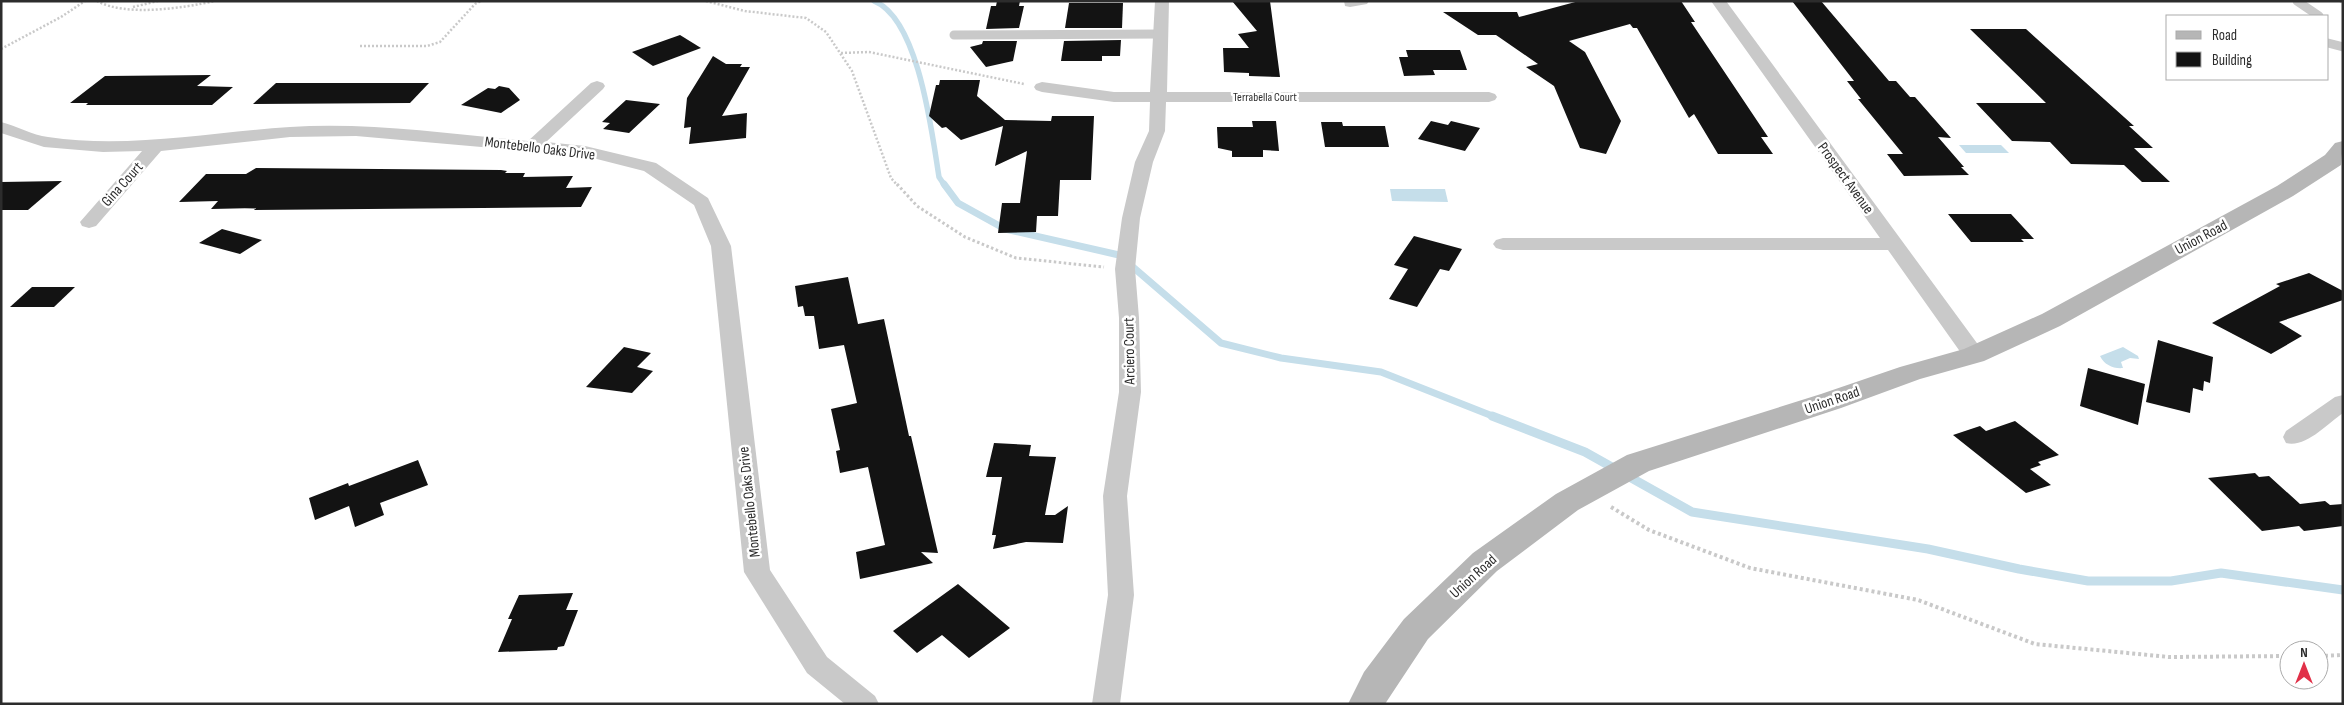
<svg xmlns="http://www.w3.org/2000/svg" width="2344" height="705" viewBox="0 0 2344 705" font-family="'Sofia Sans Condensed',sans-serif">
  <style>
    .water { fill: #c5deea }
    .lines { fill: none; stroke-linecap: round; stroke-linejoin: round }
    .stream-far2 { stroke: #c5deea; stroke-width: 5.5 }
    .stream-far1 { stroke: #c5deea; stroke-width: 7 }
    .stream { stroke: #c5deea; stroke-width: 9 }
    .building { fill: #131313 }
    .path-far2 { stroke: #c9c9c9; stroke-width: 2.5; stroke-dasharray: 2 2; stroke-linecap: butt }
    .path-far1 { stroke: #c9c9c9; stroke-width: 3; stroke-dasharray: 2.5 2.5; stroke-linecap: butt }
    .path { stroke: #c9c9c9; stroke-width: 4; stroke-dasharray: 3 3; stroke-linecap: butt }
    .service { stroke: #c9c9c9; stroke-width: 9 }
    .minor { fill: #c9c9c9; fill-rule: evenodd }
    .secondary { fill: #b6b6b6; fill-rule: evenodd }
    .labels { text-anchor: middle; stroke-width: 5; stroke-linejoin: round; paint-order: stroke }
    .far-street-label { font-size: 12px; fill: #2c2c2c; stroke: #fff }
    .street-label { font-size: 15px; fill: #2c2c2c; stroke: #fff }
  </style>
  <rect width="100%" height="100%" fill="#fff"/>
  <!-- water -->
  <g class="water">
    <polygon points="1959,145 2001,145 2009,153 1966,153"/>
    <polygon points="1390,189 1445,189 1448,202 1392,201"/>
    <path d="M2123,347L2138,356L2139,359L2130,358L2121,362L2123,368C2114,369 2104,365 2100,356Z"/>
  </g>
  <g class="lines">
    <!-- stream-far2 -->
    <path class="stream-far2" d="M874,1C919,19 932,134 939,177L945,186"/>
    <!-- stream-far1 -->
    <polyline class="stream-far1" points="944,184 958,203 1005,229 1119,255 1221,343 1281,358 1381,372 1495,417"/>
    <!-- stream -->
    <polyline class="stream" points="1492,416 1585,452 1692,512 1928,549 2019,569 2088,581 2171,581 2221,573 2343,590"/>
  </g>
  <!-- building -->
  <g class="building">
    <polygon points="997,1 1020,1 1019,6 1024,6 1019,28 986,29 991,6 996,6"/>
    <polygon points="1232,1 1270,1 1280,77 1249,76 1249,73 1224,72 1223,48 1249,48 1238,34 1257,31"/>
    <polygon points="1579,1 1681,1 1695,22 1691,22 1768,137 1761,137 1773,154 1718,154 1694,114 1689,118 1637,28 1633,28 1630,24 1569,41 1585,52 1621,121 1606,154 1580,148 1554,86 1526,67 1538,64 1496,35 1478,35 1443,12 1517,12 1519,17"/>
    <polygon points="1792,1 1821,1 1889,81 1896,81 1910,97 1915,97 1951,138 1938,137 1964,167 1961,167 1969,175 1904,176 1887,154 1903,154 1858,99 1861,99 1847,81 1854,81"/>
    <polygon points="1069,3 1123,3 1122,28 1065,28"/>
    <polygon points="1970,29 2026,29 2134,126 2129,126 2153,148 2134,148 2170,182 2142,182 2124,165 2071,164 2050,142 2012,141 1976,103 2046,103"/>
    <polygon points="680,35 701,48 653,66 632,52"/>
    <polygon points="1121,40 1120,56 1102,56 1102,61 1061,61 1064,41"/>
    <polygon points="983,41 1017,41 1013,61 986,67 970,47 982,44"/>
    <polygon points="1406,50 1460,50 1467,70 1433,70 1435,75 1404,76 1399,57 1408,57"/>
    <polygon points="713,56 726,64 742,64 740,67 750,67 722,116 747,113 746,138 689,144 691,127 684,128 687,98"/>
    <polygon points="211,75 197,86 233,87 212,105 86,105 88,103 70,103 105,76"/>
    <polygon points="940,80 980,80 977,96 1005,120 1051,121 1052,116 1094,116 1091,180 1060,180 1058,216 1037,216 1036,232 998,233 1002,203 1020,203 1027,151 995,166 1003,126 961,140 946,127 942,128 929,116 936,85 939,85"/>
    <polygon points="276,83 429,83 410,103 253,104"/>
    <polygon points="499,86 509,88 520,100 501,113 461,105 488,88 495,89"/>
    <polygon points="626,100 660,104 629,133 603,129 610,123 602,122"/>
    <polygon points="1252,121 1276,121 1279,151 1263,150 1263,157 1232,157 1232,151 1218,148 1217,127 1253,127"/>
    <polygon points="1431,121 1448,125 1451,121 1480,128 1465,151 1418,139"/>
    <polygon points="1321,122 1342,122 1343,126 1385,126 1389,147 1325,147"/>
    <polygon points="256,168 501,170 507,171 505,173 525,173 523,177 573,176 566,188 592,187 581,207 254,210 256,208 211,209 218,201 179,202 206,174 246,174"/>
    <polygon points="62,181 28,210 1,210 1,182"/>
    <polygon points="1948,214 2011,214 2034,239 2021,239 2024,242 1971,242"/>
    <polygon points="222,229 262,240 240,254 199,243"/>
    <polygon points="1414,236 1462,249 1449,271 1440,269 1417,307 1389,299 1408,269 1394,265"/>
    <polygon points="2309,273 2343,291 2343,300 2279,322 2302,336 2271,354 2212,323 2280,286 2276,284"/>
    <polygon points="848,277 858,324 884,319 909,436 911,436 938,553 921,552 933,563 860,579 856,552 885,545 868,467 840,473 836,451 840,450 831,409 857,403 844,345 819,349 814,316 805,316 803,306 798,307 795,286"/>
    <polygon points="32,287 75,287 54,307 10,307"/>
    <polygon points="2158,340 2213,357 2210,383 2204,381 2203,391 2193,388 2190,413 2146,402"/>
    <polygon points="624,347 651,353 637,367 653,371 632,393 586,387"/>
    <polygon points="2088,368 2145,384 2138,425 2080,406"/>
    <polygon points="2015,421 2059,455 2038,462 2041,465 2030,469 2051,485 2026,493 1953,435 1980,426 1986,431"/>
    <polygon points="994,443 1031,445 1029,456 1056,457 1045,515 1055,515 1068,506 1063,543 1026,542 993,549 996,535 992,535 1002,477 986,477"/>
    <polygon points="418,460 428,485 380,503 384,515 355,527 349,506 315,520 309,498 348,483 349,486"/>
    <polygon points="2255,473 2259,477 2269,476 2300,504 2325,501 2330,505 2343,504 2343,526 2304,531 2299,526 2262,531 2208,478"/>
    <polygon points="958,584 1010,628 969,658 942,635 917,653 893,631"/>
    <polygon points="573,593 566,610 578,610 564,646 558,647 557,650 498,652 512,619 508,619 519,595"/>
  </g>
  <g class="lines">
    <!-- path-far2 -->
    <g class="path-far2">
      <path d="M97,1C126,17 183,8 215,1"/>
      <polyline points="706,1 745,11 806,18 826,32 852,71 891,178 898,186"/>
      <polyline points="2340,1 2343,3"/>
      <polyline points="133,7 158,1"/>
      <polyline points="360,46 427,46 440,42 475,4 481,1"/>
      <polyline points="1,49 61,17 85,1"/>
      <polyline points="841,53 869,52 1024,84"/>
    </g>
    <!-- path-far1 -->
    <polyline class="path-far1" points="897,184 917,206 965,237 1016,258 1104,267"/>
    <!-- path -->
    <g class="path">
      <polyline points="1611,507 1649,530 1750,568 1918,600 2035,644 2169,657 2289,656"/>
      <polyline points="2319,656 2343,655"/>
    </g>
    <!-- service -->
    <g class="service">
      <polyline points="2297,1 2319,16"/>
      <polyline points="954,35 1161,34"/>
      <polyline points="2328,43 2343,47"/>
    </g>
    <!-- minor -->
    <g class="minor">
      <polygon points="1155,1 1169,1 1167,92 1489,92 1495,94 1497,97 1495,100 1489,102 1166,102 1165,131 1153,162 1140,218 1135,269 1139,318 1141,392 1127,496 1134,595 1120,704 1092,704 1108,595 1103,496 1119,392 1119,318 1115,269 1122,218 1135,162 1149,131 1150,102 1114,102 1042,92 1036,90 1034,87 1036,84 1042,82 1114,92 1150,92"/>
      <polygon points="1344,1 1369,1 1367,4 1350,7 1345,6"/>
      <polygon points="1711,1 1726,1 1982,350 1985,355 1982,360 1974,362 1966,360 1888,250 1503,250 1496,248 1493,244 1496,240 1503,238 1880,238"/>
      <path d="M597,81L603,83L605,86L603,89L546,142L585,146L656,163L708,198L731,246L770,570L827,657L875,696L879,704H845L807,673L744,572L711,246L694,205L644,171L585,156L356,136L290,137L161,151L96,226L89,228L82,226L80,222L142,151L103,152L44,147L1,133V122C17,126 32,135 48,137C129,149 209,132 290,127C369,122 449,134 528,141L591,83Z"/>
      <path d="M2343,395V413C2327,424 2306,448 2286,443L2283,437L2286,431L2335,397Z"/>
    </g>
    <!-- secondary -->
    <polygon class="secondary" points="2343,141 2341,165 2293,196 2060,326 1984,361 1920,379 1841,408 1649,471 1578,510 1497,571 1428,639 1385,704 1348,704 1364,672 1404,619 1473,553 1556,494 1627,455 1821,394 1900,367 1964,349 2042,314 2277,186 2325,155 2335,143"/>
  </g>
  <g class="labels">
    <!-- far-street labels -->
    <g class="far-street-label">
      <text x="1265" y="101">Terrabella Court</text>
    </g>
    <!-- street labels -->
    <g class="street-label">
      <text transform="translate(540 148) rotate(7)" y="5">Montebello Oaks Drive</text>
      <text transform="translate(1846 178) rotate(54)" y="5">Prospect Avenue</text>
      <text transform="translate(122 184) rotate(-48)" y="5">Gina Court</text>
      <text transform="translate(2201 237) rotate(-28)" y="5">Union Road</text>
      <text transform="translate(1129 351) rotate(-91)" y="5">Arciero Court</text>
      <text transform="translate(1832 400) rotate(-19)" y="5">Union Road</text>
      <text transform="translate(749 502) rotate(-96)" y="5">Montebello Oaks Drive</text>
      <text transform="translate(1473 576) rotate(-42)" y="5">Union Road</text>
    </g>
  </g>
  <!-- border -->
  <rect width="2344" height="705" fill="none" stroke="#2c2c2c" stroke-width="5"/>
  <!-- legend -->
  <rect x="2166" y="15" width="162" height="65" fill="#ffffff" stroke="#ababab"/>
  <rect x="2176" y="31" width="25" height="8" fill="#b6b6b6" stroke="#ababab"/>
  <text x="2212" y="40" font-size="15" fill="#2c2c2c">Road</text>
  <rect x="2176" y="52" width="25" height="15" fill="#131313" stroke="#ababab"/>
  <text x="2212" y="65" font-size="15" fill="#2c2c2c">Building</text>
  <!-- north arrow -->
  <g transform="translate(2304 665)"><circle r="24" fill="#ffffff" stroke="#ababab"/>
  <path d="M0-4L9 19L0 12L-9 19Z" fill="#e13048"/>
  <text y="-8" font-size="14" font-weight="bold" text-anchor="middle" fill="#2c2c2c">N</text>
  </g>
</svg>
